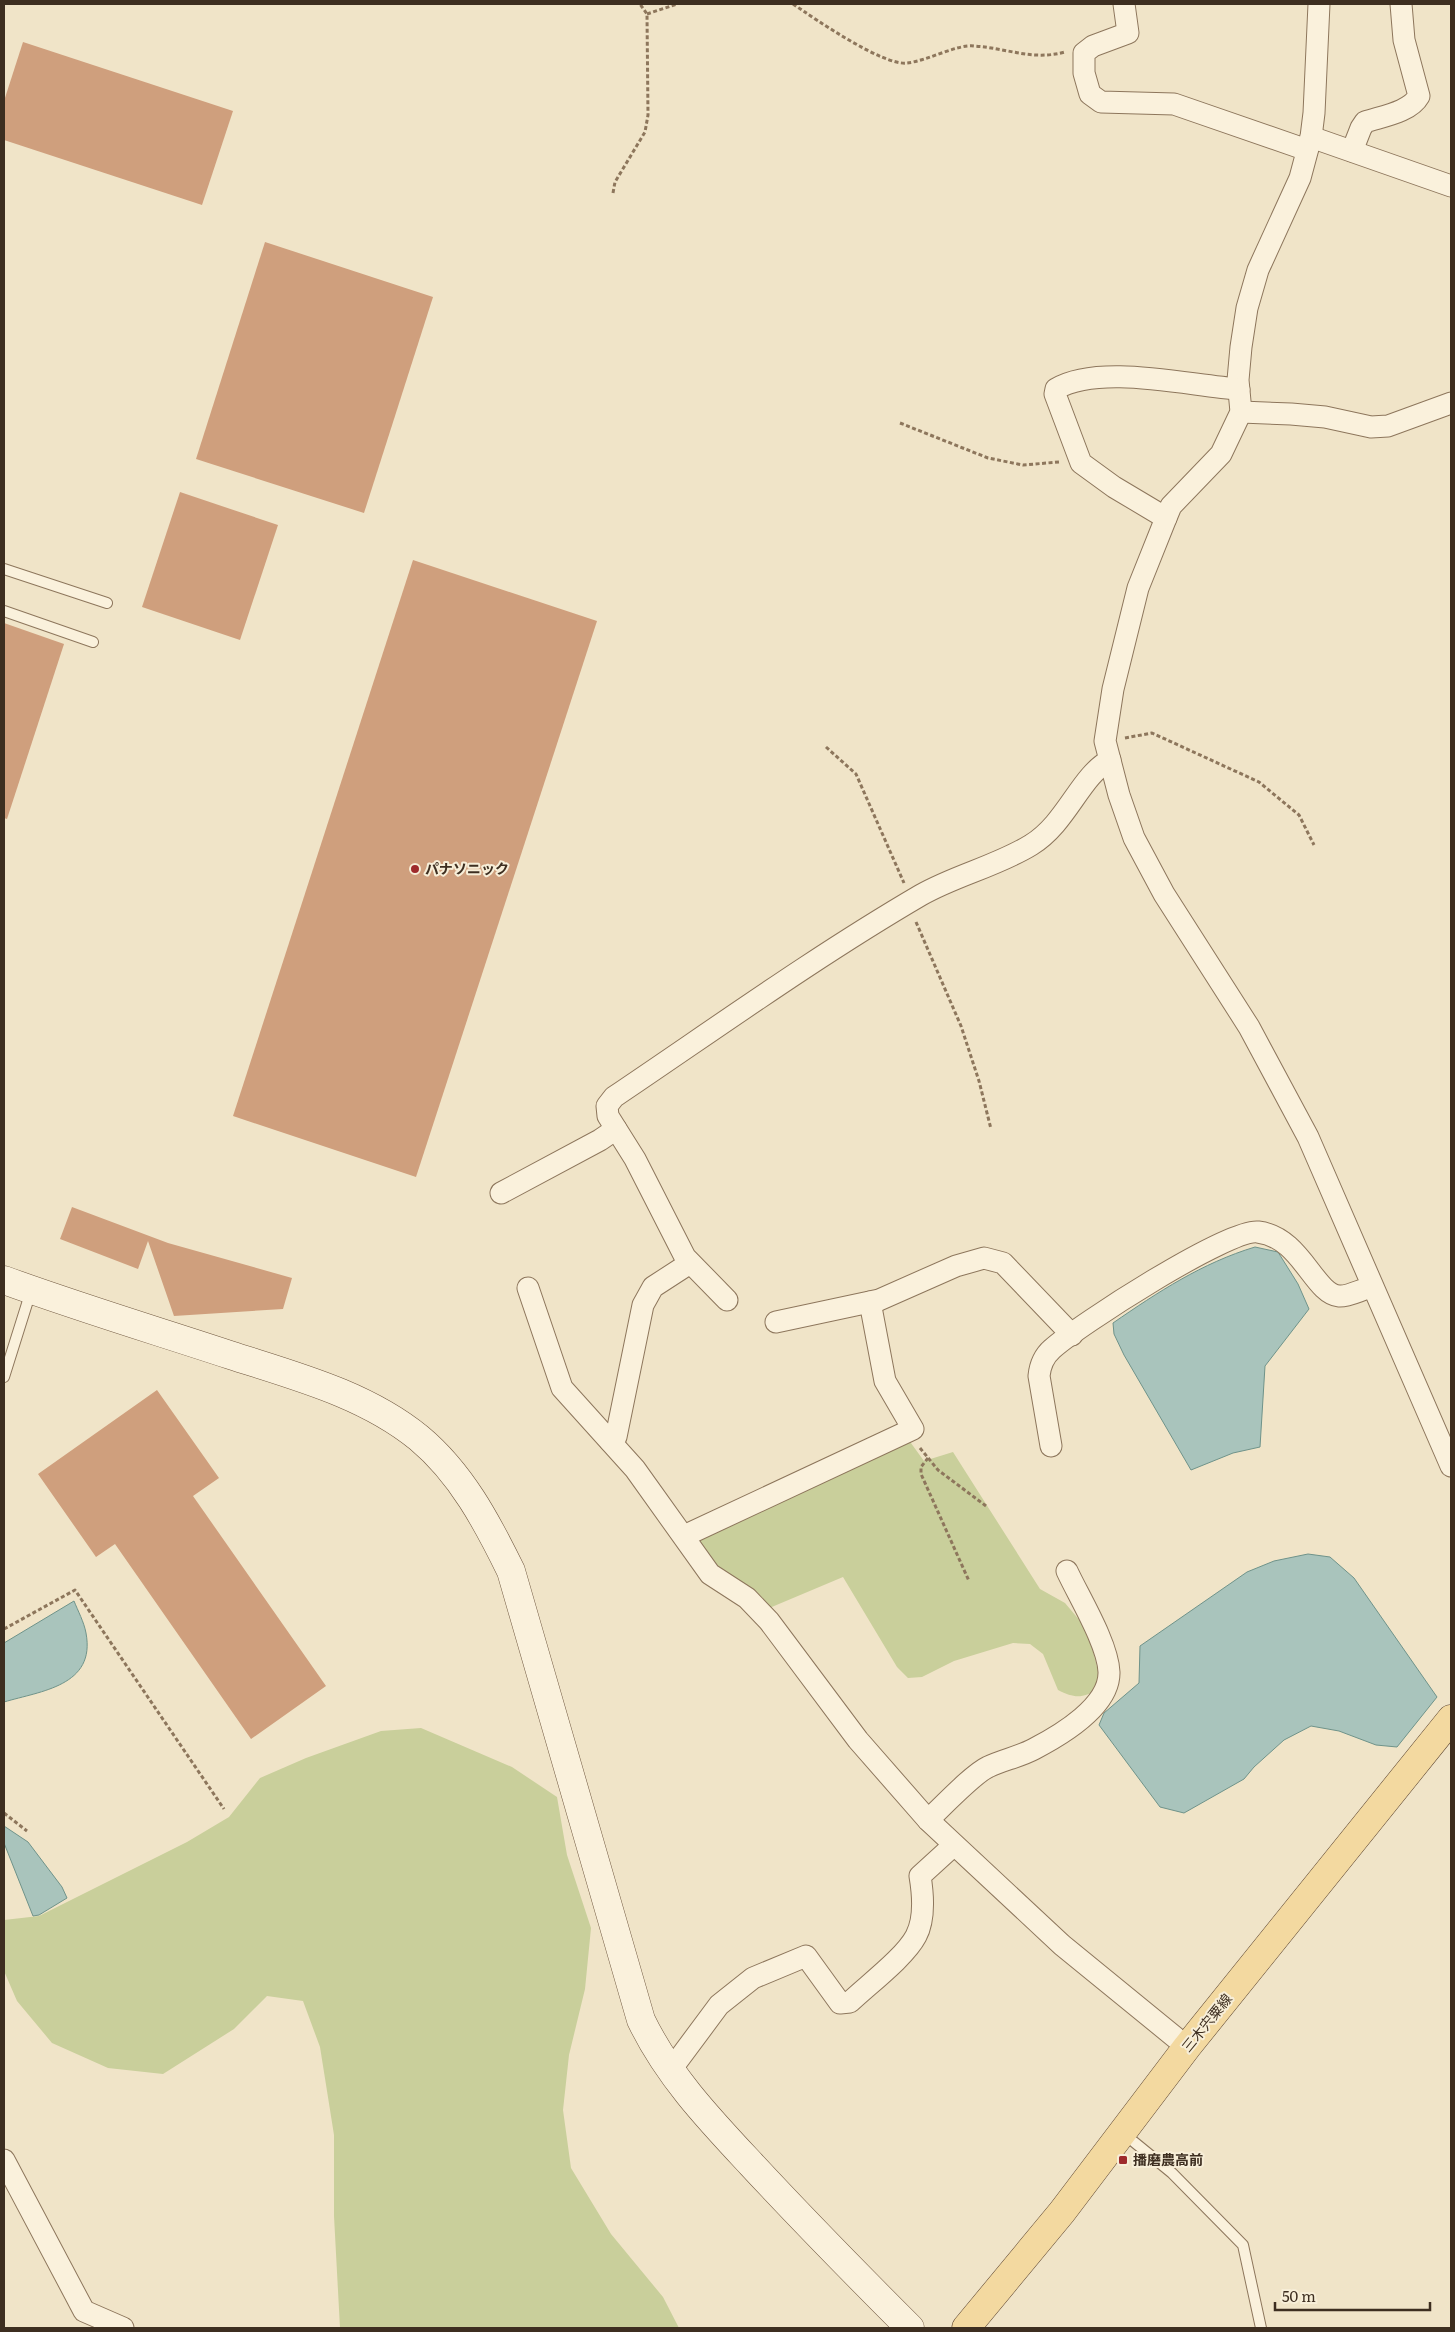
<svg xmlns="http://www.w3.org/2000/svg" width="1455" height="2332" viewBox="0 0 1455 2332" font-family="Literata,'Noto Sans JP',serif">
  <style>
    .green { fill: #c9cf9b }
    .water { fill: #a9c4bc; stroke: #6f938a }
    .building { fill: #cf9f7d }
    .lines { fill: none; stroke-linecap: round; stroke-linejoin: round }
    .lane-casing { stroke: #8d765c; stroke-width: 12 }
    .street-casing { stroke: #8d765c; stroke-width: 23 }
    .secondary-casing { stroke: #6f573f; stroke-width: 29 }
    .primary-casing { stroke: #5b4430; stroke-width: 29 }
    .path { stroke: #8d765c; stroke-width: 3; stroke-dasharray: 4 2.5; stroke-linecap: butt }
    .lane { stroke: #faf1dc; stroke-width: 10 }
    .street { stroke: #faf1dc; stroke-width: 21 }
    .secondary { stroke: #faf1dc; stroke-width: 28 }
    .primary { stroke: #f3d9a0; stroke-width: 28 }
    .poi-dot { fill: #9e2a2b; stroke: #f7eed8; stroke-width: 2 }
    .labels { text-anchor: middle; stroke-width: 4; stroke-linejoin: round; paint-order: stroke }
    .poi-label { font-size: 14px; font-weight: bold; fill: #3d2e20; stroke: #f7eed8; text-anchor: start }
    .street-label { font-size: 14px; fill: #3d2e20; stroke: #f7eed8 }
  </style>
  <rect width="100%" height="100%" fill="#f0e4c8"/>
  <!-- green -->
  <g class="green">
    <path d="M908,1439L924,1461L953,1452L1040,1589L1065,1603L1081,1622L1092,1647L1098,1671V1689C1082,1699 1074,1698 1058,1690L1043,1654L1030,1644L1013,1643L954,1661L922,1677L908,1678L897,1667L843,1577L767,1609L721,1573L695,1537Z"/>
    <polygon points="421,1728 512,1767 557,1797 567,1855 591,1928 585,1989 569,2055 563,2110 571,2168 611,2234 663,2297 679,2328 340,2328 334,2216 334,2135 320,2047 303,2001 267,1996 234,2029 163,2074 108,2068 52,2043 17,2001 4,1971 4,1920 39,1916 187,1842 229,1817 260,1778 306,1758 381,1731"/>
  </g>
  <!-- water -->
  <g class="water">
    <path d="M1255,1247L1278,1252L1298,1284L1309,1309L1265,1366L1260,1447L1233,1453L1191,1470L1124,1355L1114,1334L1113,1323C1158,1292 1202,1263 1255,1247Z"/>
    <polygon points="1308,1554 1330,1557 1354,1578 1437,1697 1397,1747 1376,1745 1339,1731 1311,1726 1284,1740 1254,1767 1244,1779 1184,1813 1160,1807 1099,1725 1104,1713 1139,1683 1140,1646 1247,1572 1274,1561"/>
    <path d="M74,1601C78,1611 84,1622 86,1633C96,1686 41,1691 4,1702V1643Z"/>
    <polygon points="4,1826 28,1842 62,1887 67,1898 39,1915 33,1916 4,1843"/>
  </g>
  <!-- building -->
  <g class="building">
    <polygon points="23,42 233,111 202,205 4,140 4,101"/>
    <polygon points="265,242 433,297 364,513 196,459"/>
    <polygon points="180,492 278,525 240,640 142,607"/>
    <polygon points="413,560 597,621 416,1177 233,1116"/>
    <polygon points="4,623 64,644 7,819 4,818"/>
    <polygon points="72,1207 168,1243 292,1278 283,1309 174,1316 148,1241 138,1269 60,1239"/>
    <polygon points="157,1390 219,1478 193,1496 326,1686 251,1739 115,1544 96,1557 38,1474"/>
  </g>
  <g class="lines">
    <!-- lane casing -->
    <g class="lane-casing">
      <g id="lane">
        <polyline points="4,569 107,603"/>
        <polyline points="4,611 93,642"/>
        <polyline points="4,1377 31,1291"/>
        <polyline points="1123,2133 1172,2173 1243,2245 1261,2328"/>
      </g>
    </g>
    <!-- street casing -->
    <g class="street-casing">
      <g id="street">
        <polyline points="1124,4 1128,33 1093,46 1084,53 1084,73 1090,94 1101,102 1174,104 1307,150"/>
        <polyline points="1319,4 1314,113 1311,137 1300,178 1258,270 1247,308 1241,347 1238,380 1241,412 1221,454 1171,506 1166,518 1138,588 1113,689 1105,741 1119,795 1134,838 1164,894 1249,1027 1308,1137 1451,1466"/>
        <polyline points="1311,137 1451,186"/>
        <path d="M1352,151L1361,128L1365,122C1383,116 1410,112 1419,96L1404,40L1401,4"/>
        <polyline points="1241,412 1291,414 1325,417 1371,427 1388,426 1451,403"/>
        <path d="M1166,518L1114,487L1081,463L1055,394L1056,389C1100,363 1190,386 1239,389"/>
        <polyline points="501,1193 600,1140 616,1129"/>
        <polyline points="528,1288 562,1388 635,1469 710,1574 747,1598 769,1621 858,1740 928,1820 1062,1945 1187,2047"/>
        <path d="M727,1300L685,1257L635,1159L608,1116L607,1106L614,1097C715,1029 815,957 921,895C956,875 997,866 1031,845C1067,823 1080,776 1110,760"/>
        <polyline points="776,1322 879,1300 956,1266 984,1258 1003,1263 1072,1335"/>
        <polyline points="610,1441 616,1437 643,1305 653,1287 690,1263"/>
        <path d="M1051,1446L1039,1376C1040,1366 1044,1356 1052,1349C1077,1326 1229,1228 1258,1232C1301,1237 1314,1294 1339,1296C1348,1297 1362,1289 1372,1287"/>
        <polyline points="684,1536 913,1429 885,1381 870,1302"/>
        <path d="M928,1820C942,1807 973,1774 988,1767C1002,1760 1019,1757 1034,1749C1061,1735 1110,1706 1109,1672C1108,1644 1079,1597 1067,1571"/>
        <path d="M670,2071L719,2005L753,1978L806,1956L840,2003L850,2002C869,1984 905,1957 916,1936C925,1919 923,1894 920,1876L954,1845"/>
        <polyline points="4,2160 84,2311 123,2328"/>
      </g>
    </g>
    <!-- secondary casing -->
    <g class="secondary-casing">
      <path id="secondary" d="M4,1280C78,1307 154,1330 230,1355C295,1376 365,1394 419,1438C461,1473 487,1522 511,1571L641,2020C668,2076 709,2119 751,2164C803,2220 856,2274 910,2328"/>
    </g>
    <!-- primary casing -->
    <g class="primary-casing">
      <polyline id="primary" points="966,2328 1062,2212 1187,2047 1451,1719"/>
    </g>
    <!-- path -->
    <g class="path">
      <path d="M793,4C815,19 883,66 907,63C927,61 957,44 974,46C1007,48 1032,61 1065,52"/>
      <polyline points="647,14 677,4"/>
      <polyline points="613,193 615,182 645,132 648,115 647,14 640,4"/>
      <polyline points="900,423 988,458 1023,465 1059,462"/>
      <polyline points="1125,738 1152,733 1259,782 1299,815 1314,845"/>
      <polyline points="826,747 856,774 904,883"/>
      <polyline points="916,922 961,1026 979,1081 991,1129"/>
      <polyline points="920,1448 938,1470 986,1506"/>
      <polyline points="928,1458 921,1467 921,1474 969,1581"/>
      <polyline points="4,1629 75,1590 224,1809"/>
      <polyline points="4,1813 27,1831"/>
    </g>
    <!-- lane -->
    <use href="#lane" class="lane"/>
    <!-- street -->
    <use href="#street" class="street"/>
    <!-- secondary -->
    <use href="#secondary" class="secondary"/>
    <!-- primary -->
    <use href="#primary" class="primary"/>
  </g>
  <!-- markers -->
  <g class="poi-dot">
    <circle cx="415" cy="869" r="5"/>
    <rect x="1118" y="2155" width="10" height="10" rx="2.5"/>
  </g>
  <g class="labels">
    <!-- poi labels -->
    <g class="poi-label">
      <text x="425" y="874">パナソニック</text>
      <text x="1133" y="2165">播磨農高前</text>
    </g>
    <!-- street labels -->
    <g class="street-label">
      <text transform="translate(1207 2023) rotate(-51)" y="5">三木宍粟線</text>
    </g>
  </g>
  <!-- border -->
  <rect width="1455" height="2332" fill="none" stroke="#3d2e20" stroke-width="10"/>
  <!-- scale -->
  <path d="M1275 2302v8h155v-8" fill="none" stroke="#3d2e20" stroke-width="2.5"/>
  <text x="1282" y="2302" font-size="15" fill="#3d2e20" stroke="#f7eed8" stroke-width="4" paint-order="stroke">50 m</text>
</svg>
